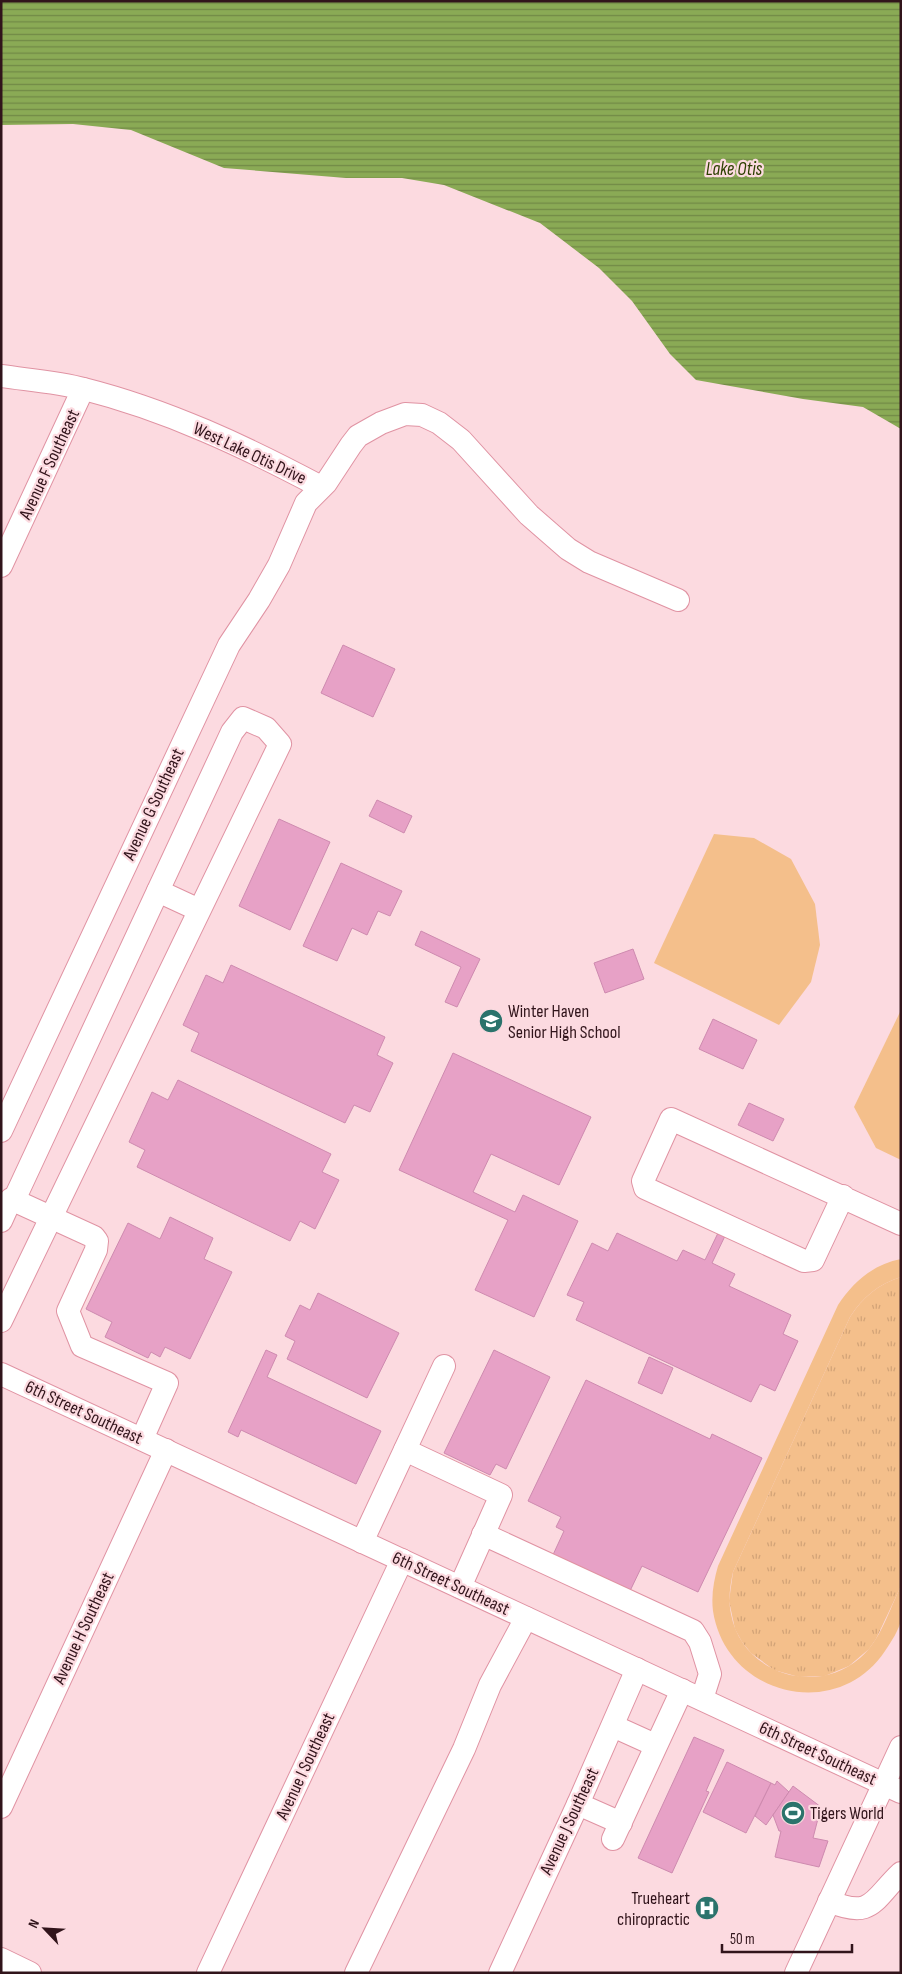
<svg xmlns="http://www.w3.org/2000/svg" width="902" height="1974" viewBox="0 0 902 1974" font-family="'Sofia Sans Condensed',sans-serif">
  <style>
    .grass { fill: url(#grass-tufts) }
    .park { fill: #f4bf8b }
    .water { fill: url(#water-rules) }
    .building { fill: #e7a1c6; stroke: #ce8aaf }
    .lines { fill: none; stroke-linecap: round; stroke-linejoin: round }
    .minor-casing { stroke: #e093a3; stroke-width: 24 }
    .minor { stroke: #fff; stroke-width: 22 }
    .labels { text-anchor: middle; stroke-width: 4.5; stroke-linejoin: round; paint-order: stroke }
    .street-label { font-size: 18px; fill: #31141b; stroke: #fcdae0 }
    .poi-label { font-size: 18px; fill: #31141b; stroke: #fcdae0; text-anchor: start }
    .water-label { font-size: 19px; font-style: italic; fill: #2d4000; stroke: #fcdae0 }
  </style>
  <defs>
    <pattern id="grass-tufts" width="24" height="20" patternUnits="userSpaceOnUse" patternTransform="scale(1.25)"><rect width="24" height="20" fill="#f4bf8b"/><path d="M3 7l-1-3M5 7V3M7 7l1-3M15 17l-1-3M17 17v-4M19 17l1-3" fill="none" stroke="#d2a377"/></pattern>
    <pattern id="water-rules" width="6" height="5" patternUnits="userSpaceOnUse" patternTransform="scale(1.25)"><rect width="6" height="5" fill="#8aaa55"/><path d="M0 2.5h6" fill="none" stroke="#718946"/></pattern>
  </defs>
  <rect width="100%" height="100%" fill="#fcdae0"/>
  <!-- grass -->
  <path class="grass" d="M901,1277V1586L876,1639L869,1649L849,1666L825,1676L799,1677L774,1670L751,1653L742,1642L735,1629L729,1601L733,1572L850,1317C863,1297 878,1284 901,1277Z"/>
  <!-- park -->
  <g class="park">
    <polygon points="714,834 754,838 791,859 815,904 820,945 811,982 779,1025 654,963"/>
    <polygon points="901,1010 901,1160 876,1148 854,1107"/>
    <path d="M901,1259V1277C878,1284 863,1297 850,1317L733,1572C730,1586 728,1600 731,1614C742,1673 815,1697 860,1658C881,1640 889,1610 901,1586C901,1596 902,1609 901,1620C899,1630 891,1642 885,1651C837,1723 726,1696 713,1611C711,1595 714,1580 718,1566L838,1305C853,1282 874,1264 901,1259Z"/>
  </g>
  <!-- water -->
  <polygon class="water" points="1,1 901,1 901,429 863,407 803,399 696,380 670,354 632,301 599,268 540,223 444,185 402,178 346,178 224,168 131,130 73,124 1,125"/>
  <!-- building -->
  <g class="building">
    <polygon points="343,645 395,669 373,717 321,693"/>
    <polygon points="377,800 412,816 404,833 369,816"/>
    <polygon points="279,819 330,842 290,930 239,906"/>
    <polygon points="341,863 402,891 390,916 378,911 367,935 352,928 337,961 303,946"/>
    <polygon points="421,931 480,959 457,1007 445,1002 461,967 415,945"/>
    <polygon points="633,949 644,979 605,993 594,963"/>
    <polygon points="231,965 385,1037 377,1055 393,1063 370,1112 354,1105 345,1123 191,1051 199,1033 183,1025 206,975 223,983"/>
    <polygon points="713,1019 757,1040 743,1069 699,1049"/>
    <polygon points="453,1053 591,1117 559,1185 491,1154 473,1192 515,1212 523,1195 578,1221 534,1317 475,1290 508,1220 399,1170"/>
    <polygon points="178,1080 331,1154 322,1172 339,1180 315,1229 300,1221 290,1241 137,1167 145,1150 129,1142 152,1092 168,1100"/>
    <polygon points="749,1103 784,1119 773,1141 738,1125"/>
    <polygon points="170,1217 213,1238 204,1259 232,1272 190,1359 165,1347 160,1357 151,1352 148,1358 105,1337 112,1322 86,1309 128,1223 160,1239"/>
    <polygon points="617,1233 677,1261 683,1250 705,1260 718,1233 725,1236 712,1263 735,1274 729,1286 791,1315 783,1334 798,1341 775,1391 760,1384 751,1402 576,1320 584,1302 567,1295 592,1243 608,1251"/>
    <polygon points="318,1293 399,1333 367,1398 287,1359 295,1341 285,1336 300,1305 310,1310"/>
    <polygon points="266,1350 277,1355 267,1377 381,1431 356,1484 241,1430 238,1437 228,1432"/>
    <polygon points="494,1350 550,1377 506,1469 496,1464 490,1475 444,1453"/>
    <polygon points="649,1357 673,1368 662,1394 638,1383"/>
    <polygon points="586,1380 710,1439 712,1434 762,1458 698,1592 642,1566 629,1593 552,1557 564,1531 556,1527 561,1517 528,1501"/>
    <polygon points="694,1737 724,1750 706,1791 709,1792 672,1873 638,1858"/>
    <polygon points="727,1762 771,1783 746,1833 703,1812"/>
    <polygon points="777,1781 789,1792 766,1825 755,1816 771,1783 775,1785"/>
    <polygon points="793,1786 821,1807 813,1838 828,1841 819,1867 775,1857 781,1831 779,1831 773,1815"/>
  </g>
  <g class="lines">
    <!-- minor casing -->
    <g class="minor-casing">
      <g id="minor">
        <path d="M1,376C29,380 58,382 84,389C167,410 246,447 321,487"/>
        <polyline points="1,566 83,389"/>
        <polyline points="158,891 199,910"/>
        <polyline points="1,1131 229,645 259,600 279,565 306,503 326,483 351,445 358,436 381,423 405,414 422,415 439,423 461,440 529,515 568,549 589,562 678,600"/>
        <polyline points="843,1196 813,1260 804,1261 645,1188 643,1181 671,1119 901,1224"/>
        <polyline points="1,1221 11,1199 94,1237 97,1241 96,1250 68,1311 82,1346 167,1383 142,1439"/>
        <polyline points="1,1321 280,744 266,728 243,718 232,732 14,1200"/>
        <polyline points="1,1374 901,1792"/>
        <polyline points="405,1450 501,1495 460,1587"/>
        <polyline points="483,1534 693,1631 700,1642 710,1674 702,1699"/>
        <polyline points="362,1542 444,1366"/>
        <polyline points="613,1726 655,1745"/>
        <polyline points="578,1804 621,1823"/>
        <polyline points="1,1807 166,1450"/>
        <polyline points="613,1839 682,1690"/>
        <path d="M829,1901C873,1920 873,1899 901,1873"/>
        <polyline points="1,1959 30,1973"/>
        <polyline points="208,1973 402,1560"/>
        <polyline points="356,1973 464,1749 490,1685 526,1618"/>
        <polyline points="500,1973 578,1804 637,1669"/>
        <polyline points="796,1973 901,1747"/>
      </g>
    </g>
    <!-- minor -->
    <use href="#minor" class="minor"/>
  </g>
  <!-- icons -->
  <defs>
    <g id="school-disc" transform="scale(1.25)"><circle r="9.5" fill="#2b736c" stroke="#fcdae0"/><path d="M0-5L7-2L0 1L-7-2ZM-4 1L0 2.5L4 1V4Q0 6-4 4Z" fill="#fff"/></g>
    <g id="stadium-disc" transform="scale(1.25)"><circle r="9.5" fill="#2b736c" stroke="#fcdae0"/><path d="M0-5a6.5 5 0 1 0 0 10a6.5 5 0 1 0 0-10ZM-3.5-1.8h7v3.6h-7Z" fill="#fff"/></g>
    <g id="hospital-disc" transform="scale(1.25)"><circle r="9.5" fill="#2b736c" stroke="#fcdae0"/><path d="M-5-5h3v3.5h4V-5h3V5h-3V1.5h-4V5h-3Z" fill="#fff"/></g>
  </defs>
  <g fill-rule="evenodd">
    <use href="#school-disc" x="491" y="1021"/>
    <use href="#stadium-disc" x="793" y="1813"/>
    <use href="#hospital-disc" x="707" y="1908"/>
  </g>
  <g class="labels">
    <!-- street labels -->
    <g class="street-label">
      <text transform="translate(250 453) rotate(25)" y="6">West Lake Otis Drive</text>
      <text transform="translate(49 464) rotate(-65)" y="6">Avenue F Southeast</text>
      <text transform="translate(153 804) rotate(-65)" y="6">Avenue G Southeast</text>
      <text transform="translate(84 1412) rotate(25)" y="6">6th Street Southeast</text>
      <text transform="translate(451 1583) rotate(25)" y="6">6th Street Southeast</text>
      <text transform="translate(83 1628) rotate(-65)" y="6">Avenue H Southeast</text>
      <text transform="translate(818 1753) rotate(25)" y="6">6th Street Southeast</text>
      <text transform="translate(305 1766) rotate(-65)" y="6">Avenue I Southeast</text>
      <text transform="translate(569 1821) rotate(-65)" y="6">Avenue J Southeast</text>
    </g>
    <!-- poi labels -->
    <g class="poi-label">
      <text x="508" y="1017">Winter Haven<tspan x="508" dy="21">Senior High School</tspan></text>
      <text x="810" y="1819">Tigers World</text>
      <text x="690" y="1904" text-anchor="end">Trueheart<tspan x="690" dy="21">chiropractic</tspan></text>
    </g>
    <!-- water labels -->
    <g class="water-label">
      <text x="734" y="175">Lake Otis</text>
    </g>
  </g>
  <!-- border -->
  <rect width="902" height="1974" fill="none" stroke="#31141b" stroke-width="5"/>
  <!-- north arrow -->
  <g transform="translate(45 1929) rotate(295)" stroke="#fcdae0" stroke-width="4" paint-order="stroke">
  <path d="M0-4L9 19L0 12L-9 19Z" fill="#31141b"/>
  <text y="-8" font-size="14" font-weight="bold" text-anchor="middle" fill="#31141b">N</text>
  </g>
  <!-- scale -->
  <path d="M722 1944v8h130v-8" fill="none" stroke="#31141b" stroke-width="2.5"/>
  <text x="730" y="1944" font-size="15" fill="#31141b" stroke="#fcdae0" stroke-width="4" paint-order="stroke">50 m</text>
</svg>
